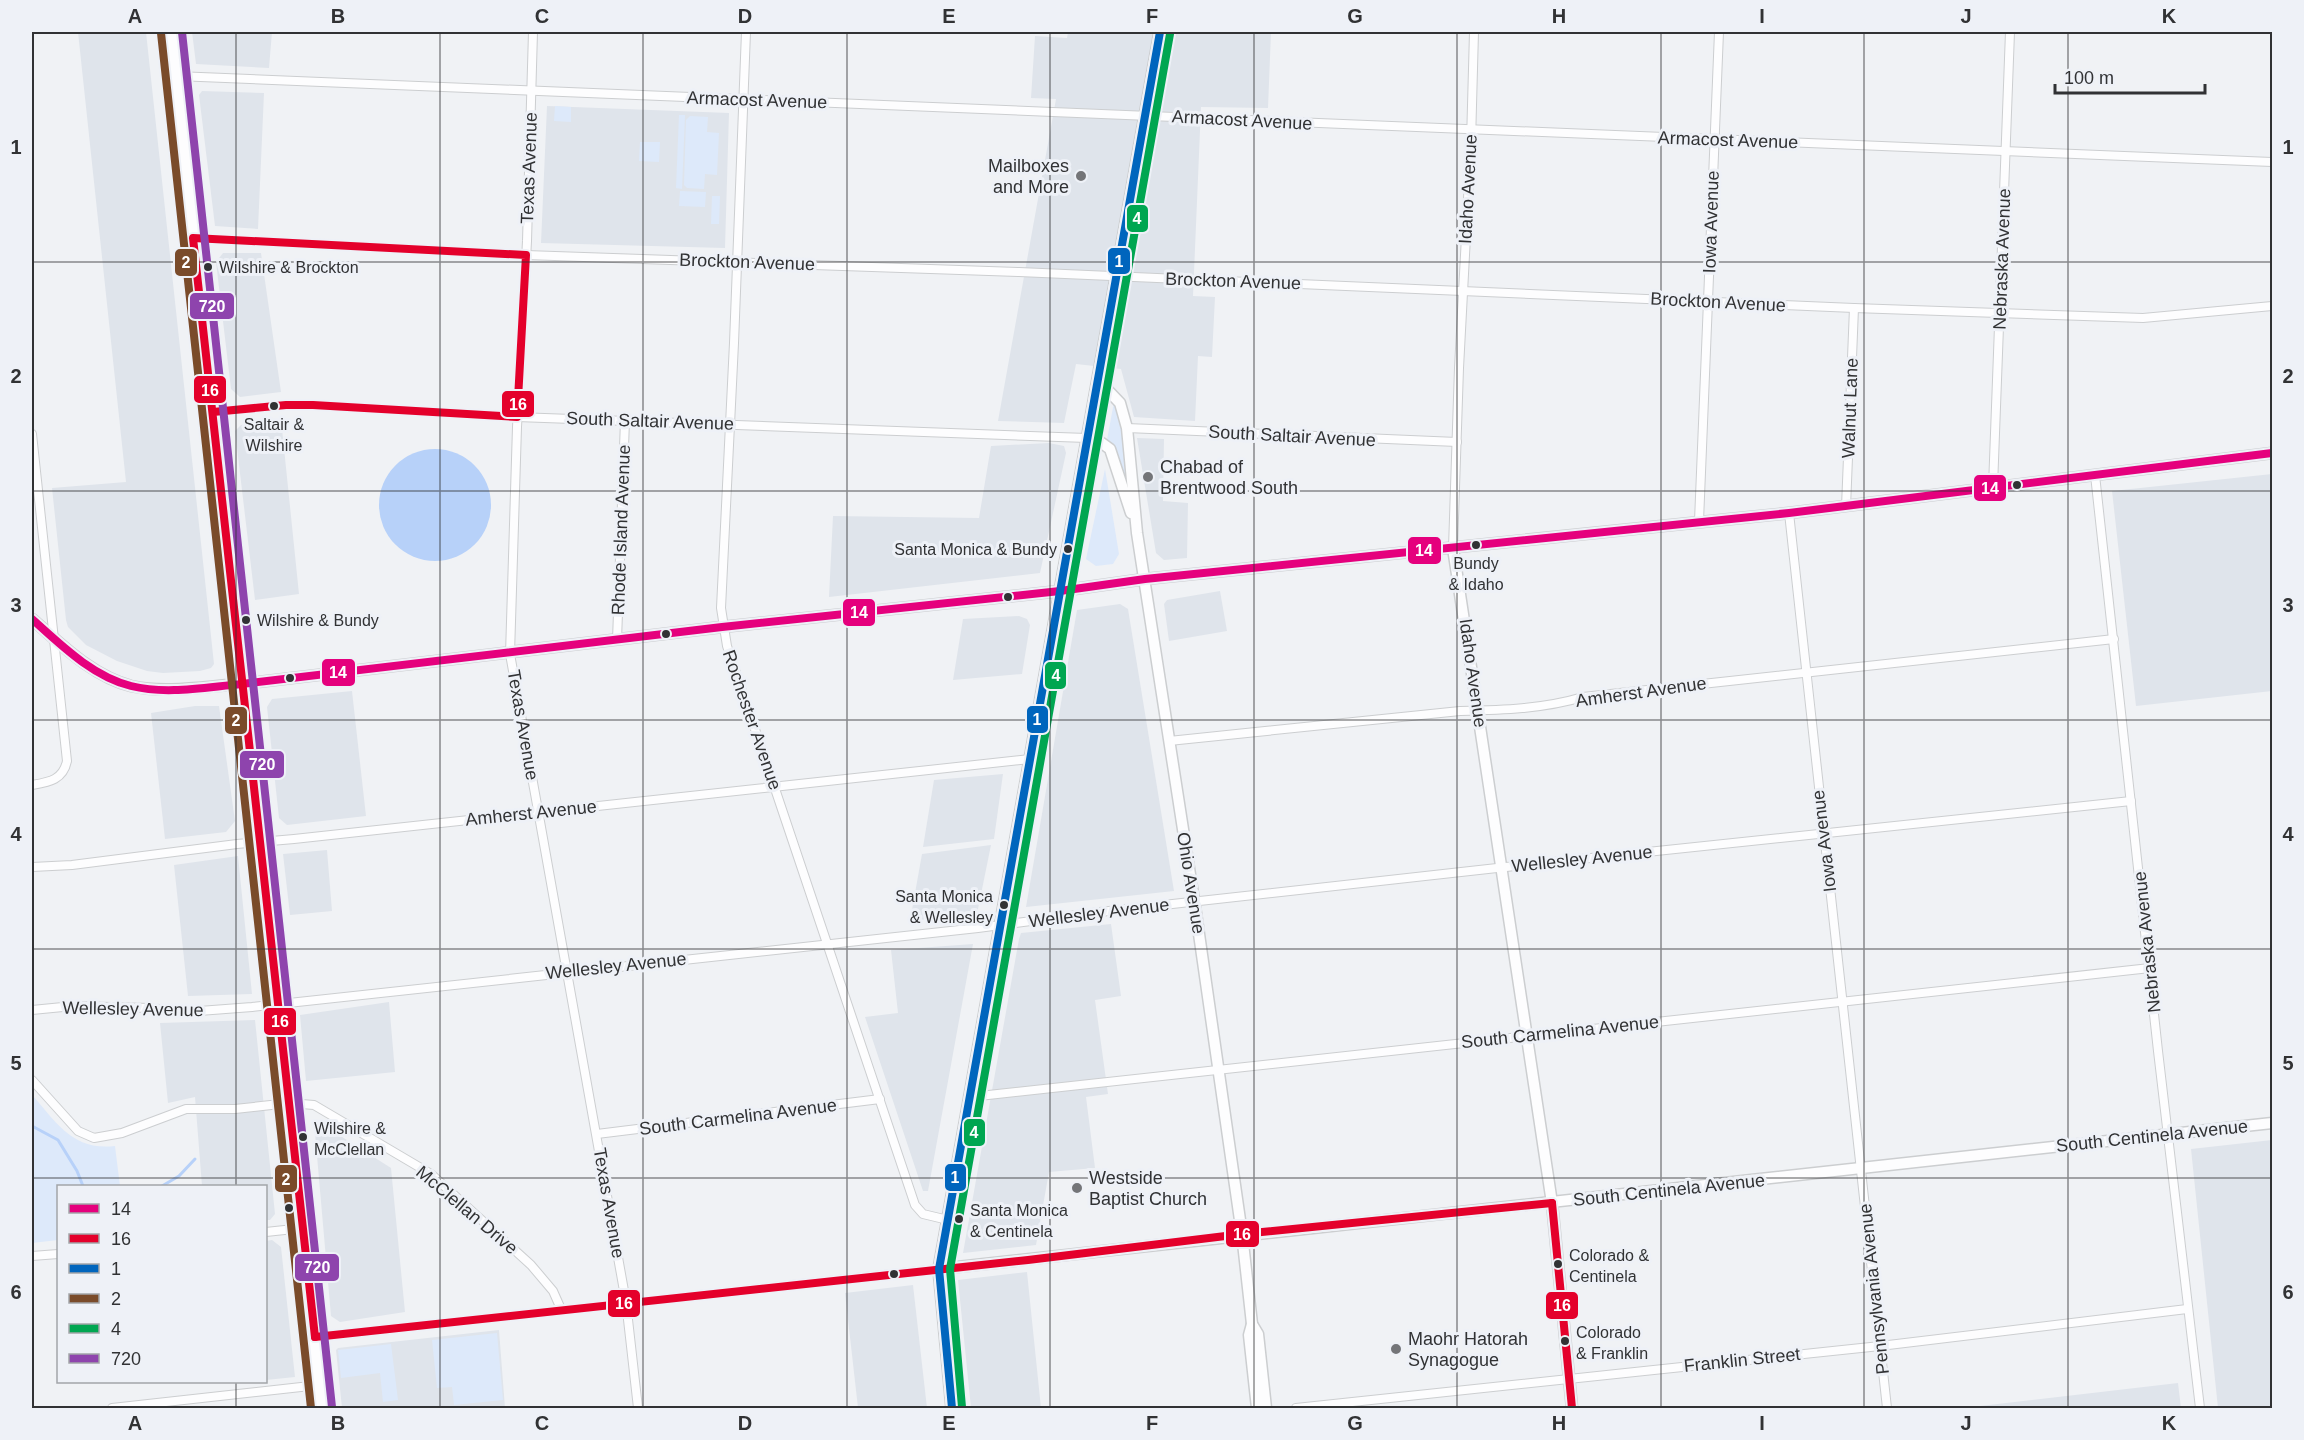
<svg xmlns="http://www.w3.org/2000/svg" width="2304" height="1440" viewBox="0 0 2304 1440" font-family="Helvetica,sans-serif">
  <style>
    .built { fill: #dfe4eb }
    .green { fill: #dde9fa }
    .water { fill: #b7d1f9 }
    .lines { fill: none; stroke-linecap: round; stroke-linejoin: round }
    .stream { stroke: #b7d1f9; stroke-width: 3 }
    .street-casing { stroke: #ccced0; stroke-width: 10 }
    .secondary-casing { stroke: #ccced0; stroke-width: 13 }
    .primary-casing { stroke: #ccced0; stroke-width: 14 }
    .street { stroke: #fdfdfe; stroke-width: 8 }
    .secondary { stroke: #fdfdfe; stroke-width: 10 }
    .primary { stroke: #fdfdfe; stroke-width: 12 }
    .bus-1-casing { stroke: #eef1f7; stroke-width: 12 }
    .bus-2-casing { stroke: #eef1f7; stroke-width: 12 }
    .bus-3-casing { stroke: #eef1f7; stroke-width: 12 }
    .bus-4-casing { stroke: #eef1f7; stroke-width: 12 }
    .bus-5-casing { stroke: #eef1f7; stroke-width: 12 }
    .bus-6-casing { stroke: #eef1f7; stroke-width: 12 }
    .bus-1 { stroke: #e5007d; stroke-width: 8 }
    .bus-2 { stroke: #e4002b; stroke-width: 8 }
    .bus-3 { stroke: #0065bd; stroke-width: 8 }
    .bus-4 { stroke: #7a4b2a; stroke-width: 8 }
    .bus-5 { stroke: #00a651; stroke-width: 8 }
    .bus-6 { stroke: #8e44ad; stroke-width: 8 }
    .grid { fill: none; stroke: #313234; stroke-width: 1.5; stroke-opacity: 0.55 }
    .poi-dot { fill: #747578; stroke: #eef1f7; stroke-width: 2 }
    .bus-dot { fill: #313234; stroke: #eef1f7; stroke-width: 2 }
    .labels { text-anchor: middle; stroke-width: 6; stroke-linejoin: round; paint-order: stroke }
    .bus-label { font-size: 16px; fill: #313234; stroke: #eef1f7; text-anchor: start }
    .street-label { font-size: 18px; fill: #313234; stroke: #eef1f7 }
    .poi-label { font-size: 18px; fill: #313234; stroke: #eef1f7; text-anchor: start }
    .line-badge { stroke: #eef1f7; stroke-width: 2 }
    .badge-label { font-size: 16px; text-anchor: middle; font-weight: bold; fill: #fff }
    .neatline { fill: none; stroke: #313234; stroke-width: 2 }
    .grid-label { font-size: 20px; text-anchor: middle; font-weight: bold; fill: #313234 }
  </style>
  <rect width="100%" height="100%" fill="#f0f2f5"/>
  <!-- built -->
  <g class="built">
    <polygon points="78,32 146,32 214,664 211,668 200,671 163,673 147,671 117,661 86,645 68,627 66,620 52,488 126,482"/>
    <polygon points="192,32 272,32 269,68 196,64"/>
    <polygon points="1068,32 1271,32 1268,108 1201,107 1193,296 1215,297 1212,357 1198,356 1195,421 1134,417 1121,369 1076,364 1064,423 998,421 1056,99 1031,98 1035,36 1067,38"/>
    <polygon points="202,91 264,93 258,229 215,226 199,95"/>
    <polygon points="547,106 729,113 725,248 541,243"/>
    <polygon points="223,253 261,253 281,392 240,397 231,389 216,262"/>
    <polygon points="281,419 299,594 255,600 235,431 241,425"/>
    <polygon points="1137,438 1164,439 1163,501 1188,503 1187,558 1164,560 1156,553"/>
    <polygon points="1049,443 1064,446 1066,453 1040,573 829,597 833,516 979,518 991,446"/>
    <polygon points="2272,474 2272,691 2136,706 2112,491"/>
    <polygon points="1220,591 1227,631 1169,641 1164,604 1167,600"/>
    <polygon points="1120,604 1128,609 1174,891 1026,907 1077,610"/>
    <polygon points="1019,616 1027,619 1030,625 1022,674 953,680 963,619"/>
    <polygon points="352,691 366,816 287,825 279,818 267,707 272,699"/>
    <polygon points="195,706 219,706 235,821 226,832 165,839 151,713"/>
    <polygon points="1003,774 994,839 923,847 934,780"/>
    <polygon points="991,845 977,914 910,921 922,854"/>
    <polygon points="327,850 332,911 290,915 283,854"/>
    <polygon points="238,856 252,994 188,996 174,865"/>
    <polygon points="1111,924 1121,996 1095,1000 1108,1094 1086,1097 1095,1168 1049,1172 1036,1245 963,1253 1019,939 1021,933"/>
    <polygon points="973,944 928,1191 923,1191 865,1017 898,1013 891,950"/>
    <polygon points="389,1002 395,1072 306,1081 300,1015"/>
    <polygon points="255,1020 275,1214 270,1220 266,1220 266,1186 202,1186 195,1097 168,1103 160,1023"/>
    <polygon points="328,1128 391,1168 405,1312 340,1322 331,1316 315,1133"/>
    <polygon points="2272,1140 2272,1408 2218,1408 2191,1149"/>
    <polygon points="272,1240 281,1247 295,1377 266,1380 266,1241"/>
    <polygon points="1027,1272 1041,1408 971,1408 958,1280"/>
    <polygon points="913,1285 927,1408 858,1408 845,1293"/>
    <polygon points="499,1330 505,1408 342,1408 336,1350 338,1348"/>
    <polygon points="2178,1383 2181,1408 1963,1408"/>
  </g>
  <!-- green -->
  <g class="green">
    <polygon points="555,106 571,107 571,122 554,121"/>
    <polygon points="679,115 685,115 682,189 676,188"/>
    <polygon points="690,116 708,117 707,132 719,133 717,175 705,174 704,189 687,188 684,185 686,120"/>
    <polygon points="640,142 660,142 659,162 639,161"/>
    <polygon points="680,191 706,192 705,207 679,206"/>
    <polygon points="712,196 720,196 719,224 711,224"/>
    <polygon points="1114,402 1121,421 1128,486 1114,448 1107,440"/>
    <polygon points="1105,469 1119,554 1113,564 1096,566 1086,559"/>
    <path d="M32,1095C57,1123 73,1151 115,1146L120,1186H58V1240L32,1243Z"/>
    <polygon points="497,1333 503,1400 454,1405 452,1387 437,1388 432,1340"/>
    <polygon points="391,1344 398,1400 383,1402 380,1373 341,1378 338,1350"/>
  </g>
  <!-- water -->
  <circle class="water" cx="435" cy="505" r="56"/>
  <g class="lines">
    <!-- stream -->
    <g class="stream">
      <polyline points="32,1126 58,1140 77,1171 83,1186"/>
      <polyline points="162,1186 179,1176 195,1159"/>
    </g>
    <!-- street casing -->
    <g class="street-casing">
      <g id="street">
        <polyline points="533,32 527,241 517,427 510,654 626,1302 638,1408"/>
        <polyline points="746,32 734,343 721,608 727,646 915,1205 923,1214 948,1220"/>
        <polyline points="176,76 2272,162"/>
        <polyline points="193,238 526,255 1019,272 1854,308 2143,318 2272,306"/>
        <polyline points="213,412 286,405 313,405 517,417 1087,438"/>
        <polyline points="1127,428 1457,442"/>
        <path d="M32,434L67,761C63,780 49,782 32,785"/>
        <polyline points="2095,475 2158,1051 2200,1408"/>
        <polyline points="1993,487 2010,32"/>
        <polyline points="1846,507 1854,308"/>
        <polyline points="1789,513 1887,1408"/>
        <polyline points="1699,521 1719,32"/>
        <polyline points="1453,548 1459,368 1471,142 1474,32"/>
        <polyline points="617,640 625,420"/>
        <path d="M1169,741L1460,711C1501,710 1543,709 1583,697L2114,639"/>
        <polyline points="32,867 72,865 237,844 294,839 1030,759"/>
        <polyline points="32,1010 73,1006 150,1008 186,1012 252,1007 978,928 1100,912 1515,866 2131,801"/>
        <polyline points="32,1080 78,1131 94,1138 122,1133 186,1109 235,1109 289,1103 314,1105 431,1174 531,1265 553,1291 561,1309"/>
        <polyline points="970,1097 2150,968"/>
        <polyline points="597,1134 880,1099"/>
        <polyline points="266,1232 303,1228"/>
        <polyline points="32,1256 58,1254"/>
        <polyline points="315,1337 939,1269"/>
        <polyline points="112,1408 319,1385"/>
        <polyline points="1296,1408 1880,1346 2187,1309"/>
      </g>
    </g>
    <!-- secondary casing -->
    <g class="secondary-casing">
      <g id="secondary">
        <polyline points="1098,380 1120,403 1127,428 1137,533 1196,913 1242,1234 1252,1324 1258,1334 1266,1408"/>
        <polyline points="1087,438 1099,441 1110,449 1131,513"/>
        <polyline points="1453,548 1552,1203 1572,1408"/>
        <path d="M32,619C61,644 92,676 131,686C166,694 207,686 242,684L722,627L1060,591L1145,579L1789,513L2272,453"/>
        <polyline points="939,1269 2272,1123"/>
        <polyline points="1252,1324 1249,1335 1257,1408"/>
      </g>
    </g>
    <!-- primary casing -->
    <g class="primary-casing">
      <g id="primary">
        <polyline points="171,32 322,1408"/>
        <polyline points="952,1408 939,1269 1160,32"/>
      </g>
    </g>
    <!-- street -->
    <use href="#street" class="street"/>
    <!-- secondary -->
    <use href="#secondary" class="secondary"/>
    <!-- primary -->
    <use href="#primary" class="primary"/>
    <!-- bus-1 casing -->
    <g class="bus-1-casing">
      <path id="bus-1" d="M32,619C61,645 92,676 131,686C167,695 206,687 242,684L722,627L1060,591L1145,579L1789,513L2272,453"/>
    </g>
    <!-- bus-2 casing -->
    <g class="bus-2-casing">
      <g id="bus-2">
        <polyline points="213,412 286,405 313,405 517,417 526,255 193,238 315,1337"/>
        <polyline points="1552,1203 1572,1408"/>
        <polyline points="315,1337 1028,1260 1242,1234 1552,1203"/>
      </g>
    </g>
    <!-- bus-3 casing -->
    <g class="bus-3-casing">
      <polyline id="bus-3" points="952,1408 939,1269 1160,32"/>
    </g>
    <!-- bus-4 casing -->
    <g class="bus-4-casing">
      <polyline id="bus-4" points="161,33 311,1408"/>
    </g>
    <!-- bus-5 casing -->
    <g class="bus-5-casing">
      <polyline id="bus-5" points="962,1407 950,1269 1170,34"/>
    </g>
    <!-- bus-6 casing -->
    <g class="bus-6-casing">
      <polyline id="bus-6" points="182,32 332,1407"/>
    </g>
    <!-- bus-1 -->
    <use href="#bus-1" class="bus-1"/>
    <!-- bus-2 -->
    <use href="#bus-2" class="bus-2"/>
    <!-- bus-3 -->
    <use href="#bus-3" class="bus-3"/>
    <!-- bus-4 -->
    <use href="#bus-4" class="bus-4"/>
    <!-- bus-5 -->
    <use href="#bus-5" class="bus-5"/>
    <!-- bus-6 -->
    <use href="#bus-6" class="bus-6"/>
  </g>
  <!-- grid -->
  <path class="grid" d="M236,32V1186M440,32V1408M643,32V1408M847,32V1408M1050,32V1408M1254,32V1408M1457,32V1408M1661,32V1408M1864,32V1408M2068,32V1408M32,262H2272M32,491H2272M32,720H2272M32,949H2272M32,1178H2272M236,1382V1408"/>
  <!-- markers -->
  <g class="poi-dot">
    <circle cx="1081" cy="176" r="6"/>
    <circle cx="1148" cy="477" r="6"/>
    <circle cx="1077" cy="1188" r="6"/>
    <circle cx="1396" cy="1349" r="6"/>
  </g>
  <g class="bus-dot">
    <circle cx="208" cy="267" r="5"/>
    <circle cx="274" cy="406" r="5"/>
    <circle cx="2017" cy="485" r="5"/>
    <circle cx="1476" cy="545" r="5"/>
    <circle cx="1068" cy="549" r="5"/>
    <circle cx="1008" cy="597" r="5"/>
    <circle cx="246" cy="620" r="5"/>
    <circle cx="666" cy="634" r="5"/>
    <circle cx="290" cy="678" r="5"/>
    <circle cx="1004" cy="905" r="5"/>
    <circle cx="303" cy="1137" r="5"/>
    <circle cx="289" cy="1208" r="5"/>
    <circle cx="959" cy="1219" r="5"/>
    <circle cx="1558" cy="1264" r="5"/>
    <circle cx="894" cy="1274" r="5"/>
    <circle cx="1565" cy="1341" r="5"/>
  </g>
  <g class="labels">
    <!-- bus labels -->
    <g class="bus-label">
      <text x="219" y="273">Wilshire &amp; Brockton</text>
      <text x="274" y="430" text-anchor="middle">Saltair &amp;<tspan x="274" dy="21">Wilshire</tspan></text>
      <text x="1057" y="555" text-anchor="end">Santa Monica &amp; Bundy</text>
      <text x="1476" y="569" text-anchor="middle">Bundy<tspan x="1476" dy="21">&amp; Idaho</tspan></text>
      <text x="257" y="626">Wilshire &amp; Bundy</text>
      <text x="993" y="902" text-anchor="end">Santa Monica<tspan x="993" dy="21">&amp; Wellesley</tspan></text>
      <text x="314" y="1134">Wilshire &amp;<tspan x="314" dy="21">McClellan</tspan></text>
      <text x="970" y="1216">Santa Monica<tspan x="970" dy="21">&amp; Centinela</tspan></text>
      <text x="1569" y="1261">Colorado &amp;<tspan x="1569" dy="21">Centinela</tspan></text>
      <text x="1576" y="1338">Colorado<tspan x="1576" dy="21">&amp; Franklin</tspan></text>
    </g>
    <!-- street labels -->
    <g class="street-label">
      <text transform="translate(757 100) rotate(2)" y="6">Armacost Avenue</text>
      <text transform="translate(1242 120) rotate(3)" y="6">Armacost Avenue</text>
      <text transform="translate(1728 140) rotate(2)" y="6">Armacost Avenue</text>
      <text transform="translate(529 168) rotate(-88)" y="6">Texas Avenue</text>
      <text transform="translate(1468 189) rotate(-87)" y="6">Idaho Avenue</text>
      <text transform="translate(1711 222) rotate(-88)" y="6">Iowa Avenue</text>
      <text transform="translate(2002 259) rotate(-88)" y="6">Nebraska Avenue</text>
      <text transform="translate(747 262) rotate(2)" y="6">Brockton Avenue</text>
      <text transform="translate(1233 281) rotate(2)" y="6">Brockton Avenue</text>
      <text transform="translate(1718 302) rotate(3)" y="6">Brockton Avenue</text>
      <text transform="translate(1850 408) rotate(-88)" y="6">Walnut Lane</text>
      <text transform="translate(650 421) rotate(2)" y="6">South Saltair Avenue</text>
      <text transform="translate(1292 436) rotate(3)" y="6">South Saltair Avenue</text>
      <text transform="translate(621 530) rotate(-88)" y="6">Rhode Island Avenue</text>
      <text transform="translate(1473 673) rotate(82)" y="6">Idaho Avenue</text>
      <text transform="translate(1641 692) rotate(-8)" y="6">Amherst Avenue</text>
      <text transform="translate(752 720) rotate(71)" y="6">Rochester Avenue</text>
      <text transform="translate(523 725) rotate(80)" y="6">Texas Avenue</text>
      <text transform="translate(531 813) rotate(-6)" y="6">Amherst Avenue</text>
      <text transform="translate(1824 841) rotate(-97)" y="6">Iowa Avenue</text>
      <text transform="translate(1582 859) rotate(-6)" y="6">Wellesley Avenue</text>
      <text transform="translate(1191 883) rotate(81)" y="6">Ohio Avenue</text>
      <text transform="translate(1099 913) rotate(-7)" y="6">Wellesley Avenue</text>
      <text transform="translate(2147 942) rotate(-96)" y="6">Nebraska Avenue</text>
      <text transform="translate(616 966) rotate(-6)" y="6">Wellesley Avenue</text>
      <text transform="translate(133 1009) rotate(1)" y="6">Wellesley Avenue</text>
      <text transform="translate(1560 1032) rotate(-6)" y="6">South Carmelina Avenue</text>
      <text transform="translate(738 1117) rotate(-7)" y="6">South Carmelina Avenue</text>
      <text transform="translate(2152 1136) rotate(-6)" y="6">South Centinela Avenue</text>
      <text transform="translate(1669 1190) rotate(-6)" y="6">South Centinela Avenue</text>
      <text transform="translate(609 1203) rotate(80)" y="6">Texas Avenue</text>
      <text transform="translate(467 1210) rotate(40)" y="6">McClellan Drive</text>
      <text transform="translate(1874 1289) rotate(-96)" y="6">Pennsylvania Avenue</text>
      <text transform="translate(1742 1360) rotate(-6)" y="6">Franklin Street</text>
    </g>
    <!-- poi labels -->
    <g class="poi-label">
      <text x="1069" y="172" text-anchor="end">Mailboxes<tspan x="1069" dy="21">and More</tspan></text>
      <text x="1160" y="473">Chabad of<tspan x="1160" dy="21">Brentwood South</tspan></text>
      <text x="1089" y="1184">Westside<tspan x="1089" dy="21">Baptist Church</tspan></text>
      <text x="1408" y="1345">Maohr Hatorah<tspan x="1408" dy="21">Synagogue</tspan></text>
    </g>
  </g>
  <g class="line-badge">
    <rect x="1126" y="204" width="23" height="29" rx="6" fill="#00a651"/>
    <rect x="1107" y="247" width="24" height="28" rx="6" fill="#0065bd"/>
    <rect x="174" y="248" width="24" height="29" rx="6" fill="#7a4b2a"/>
    <rect x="189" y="292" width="46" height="28" rx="6" fill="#8e44ad"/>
    <rect x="193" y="375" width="34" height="29" rx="6" fill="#e4002b"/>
    <rect x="501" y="390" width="34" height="28" rx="6" fill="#e4002b"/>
    <rect x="1973" y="474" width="34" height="28" rx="6" fill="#e5007d"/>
    <rect x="1407" y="536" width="35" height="29" rx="6" fill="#e5007d"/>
    <rect x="842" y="598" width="34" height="29" rx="6" fill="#e5007d"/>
    <rect x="321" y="658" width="35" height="29" rx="6" fill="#e5007d"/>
    <rect x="1044" y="661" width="23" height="29" rx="6" fill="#00a651"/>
    <rect x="1026" y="705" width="23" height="29" rx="6" fill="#0065bd"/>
    <rect x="224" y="706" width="24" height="29" rx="6" fill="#7a4b2a"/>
    <rect x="239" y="750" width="46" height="29" rx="6" fill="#8e44ad"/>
    <rect x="263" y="1007" width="34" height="29" rx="6" fill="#e4002b"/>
    <rect x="963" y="1118" width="23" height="29" rx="6" fill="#00a651"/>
    <rect x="944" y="1163" width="23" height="29" rx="6" fill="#0065bd"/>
    <rect x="274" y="1164" width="24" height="29" rx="6" fill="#7a4b2a"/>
    <rect x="1225" y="1220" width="35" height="28" rx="6" fill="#e4002b"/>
    <rect x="294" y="1253" width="46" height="29" rx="6" fill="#8e44ad"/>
    <rect x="607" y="1289" width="34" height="29" rx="6" fill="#e4002b"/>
    <rect x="1545" y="1291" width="34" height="29" rx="6" fill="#e4002b"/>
  </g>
  <g class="badge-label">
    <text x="1137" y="224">4</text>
    <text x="1119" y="267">1</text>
    <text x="186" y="268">2</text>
    <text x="212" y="312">720</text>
    <text x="210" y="396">16</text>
    <text x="518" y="410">16</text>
    <text x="1990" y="494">14</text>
    <text x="1424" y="556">14</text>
    <text x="859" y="618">14</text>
    <text x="338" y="678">14</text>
    <text x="1056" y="681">4</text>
    <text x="1037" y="725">1</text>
    <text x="236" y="726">2</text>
    <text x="262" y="770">720</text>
    <text x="280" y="1027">16</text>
    <text x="974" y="1138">4</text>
    <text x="955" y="1183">1</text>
    <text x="286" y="1185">2</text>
    <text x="1242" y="1240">16</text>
    <text x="317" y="1273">720</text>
    <text x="624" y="1309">16</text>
    <text x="1562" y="1311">16</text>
  </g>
  <!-- border -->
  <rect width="2304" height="1440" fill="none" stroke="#eef1f7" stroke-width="66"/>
  <!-- legend -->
  <rect x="57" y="1185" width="210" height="198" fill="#eef1f7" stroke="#a2a5a9" stroke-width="1.5"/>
  <rect x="69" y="1204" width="30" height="9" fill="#e5007d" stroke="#a2a5a9" stroke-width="1.5"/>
  <text x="111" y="1215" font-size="18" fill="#313234">14</text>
  <rect x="69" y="1234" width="30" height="9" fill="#e4002b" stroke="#a2a5a9" stroke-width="1.5"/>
  <text x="111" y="1245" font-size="18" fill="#313234">16</text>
  <rect x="69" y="1264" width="30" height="9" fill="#0065bd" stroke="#a2a5a9" stroke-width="1.5"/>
  <text x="111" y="1275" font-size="18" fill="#313234">1</text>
  <rect x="69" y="1294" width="30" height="9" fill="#7a4b2a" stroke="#a2a5a9" stroke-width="1.5"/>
  <text x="111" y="1305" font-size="18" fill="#313234">2</text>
  <rect x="69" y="1324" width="30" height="9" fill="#00a651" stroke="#a2a5a9" stroke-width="1.5"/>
  <text x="111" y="1335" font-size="18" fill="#313234">4</text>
  <rect x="69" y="1354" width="30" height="9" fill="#8e44ad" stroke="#a2a5a9" stroke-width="1.5"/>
  <text x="111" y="1365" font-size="18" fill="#313234">720</text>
  <!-- scale -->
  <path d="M2055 84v9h150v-9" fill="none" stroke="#313234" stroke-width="3"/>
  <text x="2064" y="84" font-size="18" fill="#313234" stroke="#eef1f7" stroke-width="4.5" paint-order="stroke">100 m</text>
  <rect x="33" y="33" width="2238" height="1374" class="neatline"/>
  <g class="grid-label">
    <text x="135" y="23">A</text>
    <text x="338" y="23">B</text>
    <text x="542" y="23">C</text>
    <text x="745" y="23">D</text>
    <text x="949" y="23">E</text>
    <text x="1152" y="23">F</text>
    <text x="1355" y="23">G</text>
    <text x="1559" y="23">H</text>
    <text x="1762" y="23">I</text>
    <text x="1966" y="23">J</text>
    <text x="2169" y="23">K</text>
    <text x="16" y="154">1</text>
    <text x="2288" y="154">1</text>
    <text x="16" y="383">2</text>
    <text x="2288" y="383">2</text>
    <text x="16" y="612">3</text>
    <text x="2288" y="612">3</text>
    <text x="16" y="841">4</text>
    <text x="2288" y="841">4</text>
    <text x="16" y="1070">5</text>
    <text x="2288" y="1070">5</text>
    <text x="16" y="1299">6</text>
    <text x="2288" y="1299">6</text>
    <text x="135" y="1430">A</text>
    <text x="338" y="1430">B</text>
    <text x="542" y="1430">C</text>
    <text x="745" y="1430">D</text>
    <text x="949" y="1430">E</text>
    <text x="1152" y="1430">F</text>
    <text x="1355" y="1430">G</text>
    <text x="1559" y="1430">H</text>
    <text x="1762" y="1430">I</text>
    <text x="1966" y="1430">J</text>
    <text x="2169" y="1430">K</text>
  </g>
</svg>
